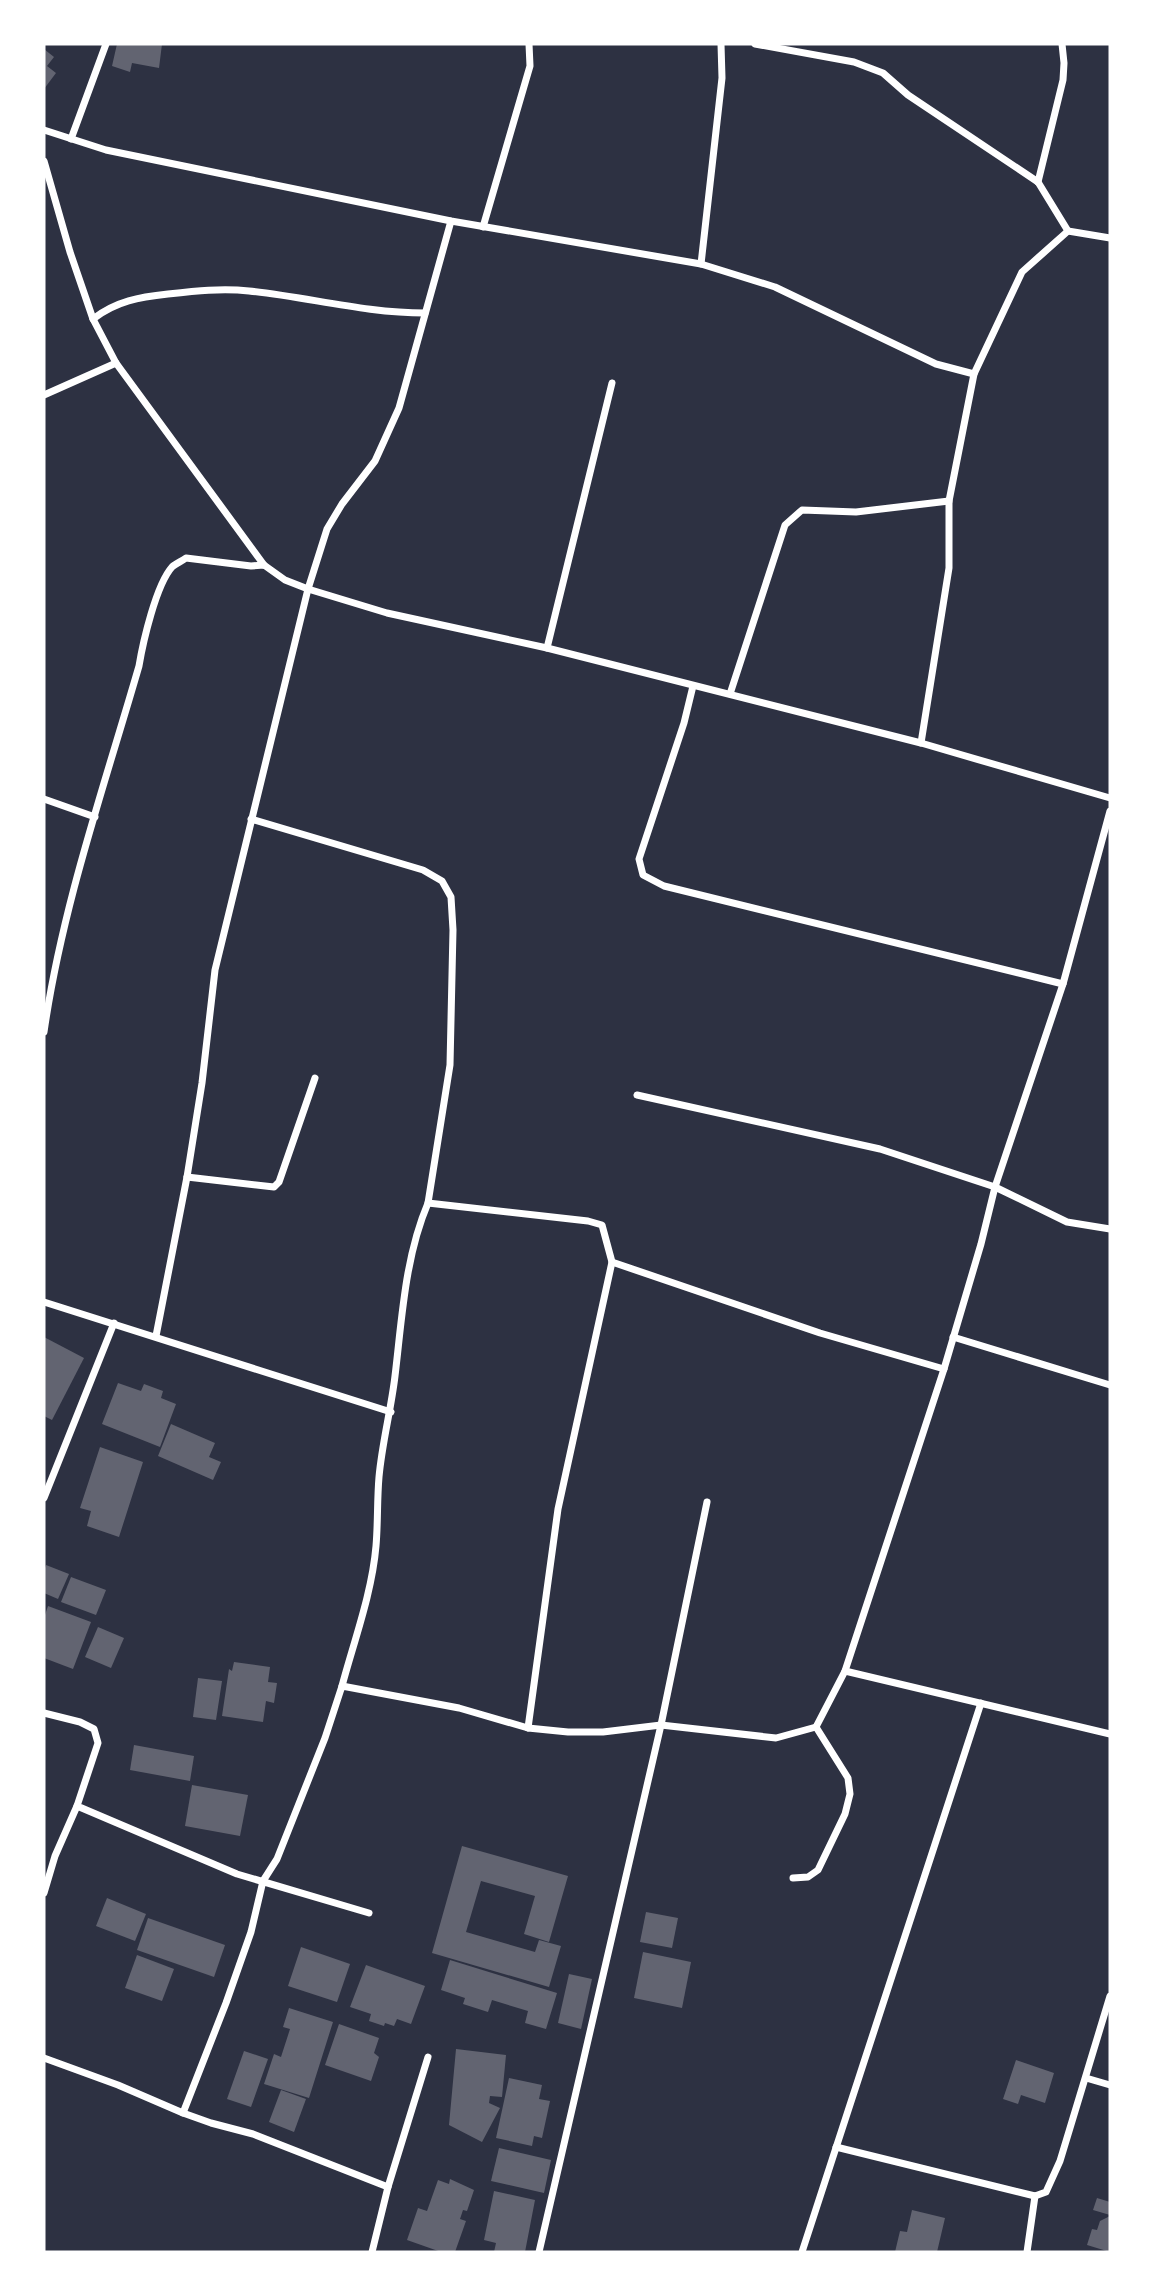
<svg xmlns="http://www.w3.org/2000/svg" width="1154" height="2296" viewBox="0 0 1154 2296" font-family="Barlow,sans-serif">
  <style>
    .building { fill: #626471 }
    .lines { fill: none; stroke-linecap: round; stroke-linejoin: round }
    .minor { stroke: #fff; stroke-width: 7 }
  </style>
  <rect width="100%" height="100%" fill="#2d3142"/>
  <!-- building -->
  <g class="building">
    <polygon points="117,44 162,44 159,68 132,63 130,72 112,66"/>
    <polygon points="44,49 54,57 47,66 56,73 44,89"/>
    <polygon points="44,1337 84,1358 52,1420 44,1416"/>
    <polygon points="118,1383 141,1391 144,1384 163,1391 161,1398 176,1404 160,1447 102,1424"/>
    <polygon points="171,1424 215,1443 209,1457 221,1462 213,1480 158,1456"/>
    <polygon points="100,1447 143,1462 119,1537 87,1526 91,1511 80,1508"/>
    <polygon points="46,1565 69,1574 58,1599 44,1593 44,1571"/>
    <polygon points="71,1577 106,1590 96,1615 61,1602"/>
    <polygon points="48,1606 91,1622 73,1669 44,1658 44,1618"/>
    <polygon points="98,1627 124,1638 111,1668 85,1657"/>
    <polygon points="234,1662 270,1667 268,1682 277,1683 274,1703 266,1701 263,1722 222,1716 229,1669 232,1671"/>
    <polygon points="198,1678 222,1681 216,1720 193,1717"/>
    <polygon points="134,1745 194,1756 190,1781 130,1770"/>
    <polygon points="192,1785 248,1795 240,1836 185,1826"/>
    <polygon points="462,1846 568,1876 549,1942 524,1934 535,1896 481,1881 466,1932 535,1952 539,1940 561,1946 549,1987 432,1953"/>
    <polygon points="107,1898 146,1914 135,1941 96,1926"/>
    <polygon points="646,1912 678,1918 672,1948 640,1942"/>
    <polygon points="148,1918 225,1945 214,1977 137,1950"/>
    <polygon points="301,1947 350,1964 337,2002 288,1986"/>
    <polygon points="643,1952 691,1962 682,2008 634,1998"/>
    <polygon points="137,1955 174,1969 162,2001 125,1988"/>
    <polygon points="450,1960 557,1993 546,2029 525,2023 528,2011 492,2000 488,2012 463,2004 465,1998 441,1990"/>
    <polygon points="366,1965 425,1986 411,2024 397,2019 394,2026 385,2023 384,2026 369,2021 371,2014 350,2007"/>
    <polygon points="569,1974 592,1979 581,2029 558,2023"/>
    <polygon points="289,2008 333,2022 309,2098 264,2084 274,2054 281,2057 290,2029 283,2027"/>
    <polygon points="339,2024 379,2038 374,2053 379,2057 371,2081 325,2065"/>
    <polygon points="456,2049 506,2055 502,2097 490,2096 489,2103 500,2108 482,2142 449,2125"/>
    <polygon points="244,2051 268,2059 251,2107 227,2099"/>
    <polygon points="1016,2060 1054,2073 1045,2103 1021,2095 1018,2104 1003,2099"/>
    <polygon points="509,2078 542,2085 539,2099 550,2101 542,2138 534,2136 532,2146 496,2138"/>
    <polygon points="281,2090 306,2099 294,2132 269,2122"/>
    <polygon points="499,2148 551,2160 544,2193 491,2181"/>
    <polygon points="450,2179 474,2190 467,2211 463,2210 460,2219 466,2221 455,2252 441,2252 407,2240 418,2208 427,2211 438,2180 449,2184"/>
    <polygon points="494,2191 535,2200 525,2252 494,2252 496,2243 484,2240"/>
    <polygon points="1097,2198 1110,2202 1110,2215 1093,2210"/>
    <polygon points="912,2210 945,2218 937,2252 895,2252 900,2231 907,2232"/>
    <polygon points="1110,2216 1110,2252 1087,2245 1092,2229 1097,2230 1100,2221"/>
  </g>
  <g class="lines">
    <!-- minor -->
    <g class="minor">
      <polyline points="755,44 854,62 883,73 908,95 1038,182 1068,231 1110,238"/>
      <polyline points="44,130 106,150 451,221 701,264 775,287 936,364 974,374"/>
      <polyline points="71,139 106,44"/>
      <polyline points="44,161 70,252 93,319 116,363 264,565"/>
      <polyline points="1038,182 1063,80 1064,63 1062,44"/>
      <polyline points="483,227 530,66 529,44"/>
      <polyline points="701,264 722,78 721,44"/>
      <path d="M93,319C116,301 140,297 168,294C195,291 222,288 249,291C308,297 365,313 425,313"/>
      <polyline points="44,395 116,363"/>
      <polyline points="547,648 612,383"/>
      <polyline points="693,686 684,723 639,859 643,875 664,886 1063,984"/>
      <polyline points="730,694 785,525 802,510 856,512 949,501"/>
      <polyline points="921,743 949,568 949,501 974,374 1022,272 1068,231"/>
      <polyline points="44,799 95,817"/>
      <path d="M251,819L423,870L442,881L451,897L453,930L450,1065L428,1203C405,1257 402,1318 395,1376C391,1410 382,1443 379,1477C377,1500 378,1523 376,1546C372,1593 354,1641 342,1686"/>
      <path d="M44,1032C62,907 104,787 139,666C143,642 156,585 172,567C175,564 182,561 186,558L251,566L264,565L285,580L308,589L387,613L547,648L921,743L1110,798"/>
      <polyline points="637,1095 880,1149 995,1187 1067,1222 1110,1229"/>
      <polyline points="187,1177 274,1187 279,1182 315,1078"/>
      <polyline points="428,1203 588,1221 602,1225 612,1262 820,1333 944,1369"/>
      <polyline points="44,1302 391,1412"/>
      <polyline points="156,1336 187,1177 202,1083 215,970 308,589 327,529 342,504 375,461 399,408 451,221"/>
      <polyline points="953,1337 1110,1385"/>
      <polyline points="44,1498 114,1323"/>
      <polyline points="845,1671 1110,1734"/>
      <polyline points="44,1713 80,1722 94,1729 98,1743 77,1806 237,1874 369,1913"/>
      <polyline points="528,1728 558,1509 612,1262"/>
      <polyline points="793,1878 808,1877 818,1870 845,1814 850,1794 848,1778 816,1727"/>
      <polyline points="44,1893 55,1856 77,1806"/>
      <polyline points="44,2058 118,2085 183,2113 211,2123 253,2134 388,2187"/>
      <polyline points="1086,2078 1110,2085"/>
      <polyline points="183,2113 226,2003 251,1932 263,1881 277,1859 325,1738 342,1686 459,1708 528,1728 568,1732 603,1732 661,1725 776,1738 816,1727 845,1671 944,1369 981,1244 995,1187 1063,984 1110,811"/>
      <polyline points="836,2147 1035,2196 1046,2192 1060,2161 1110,1996"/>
      <polyline points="372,2252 388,2187 428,2057"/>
      <polyline points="539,2252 661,1725 707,1502"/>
      <polyline points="802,2252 981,1703"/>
      <polyline points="1027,2252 1035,2196"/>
    </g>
  </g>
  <!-- border -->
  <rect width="1154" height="2296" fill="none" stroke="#ffffff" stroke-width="91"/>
</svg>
